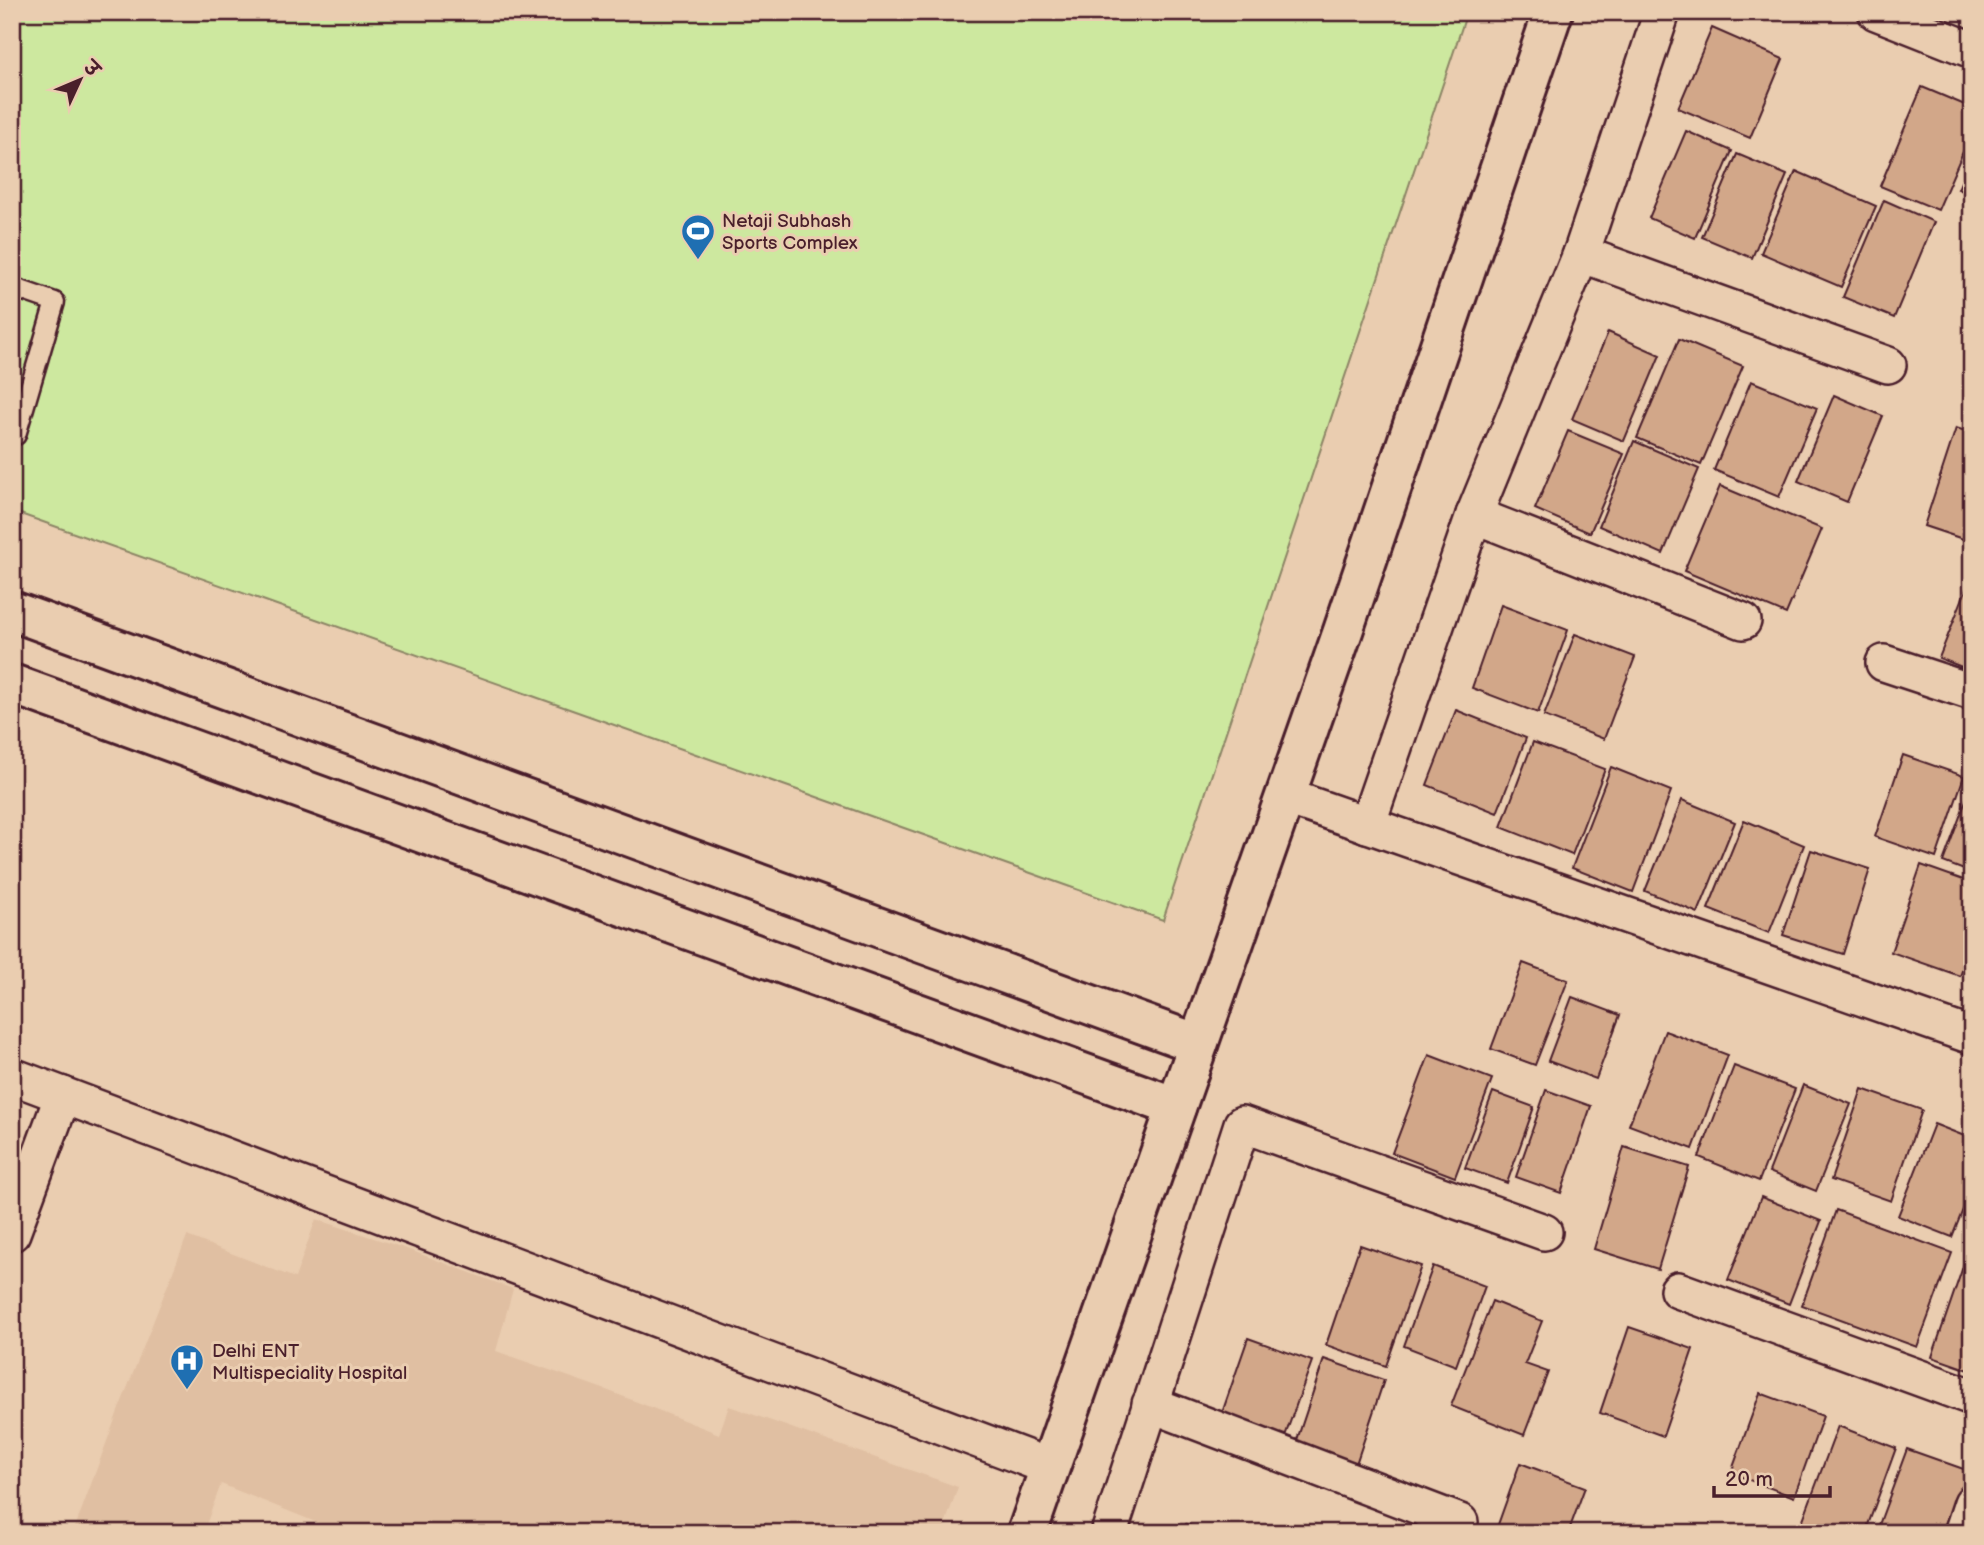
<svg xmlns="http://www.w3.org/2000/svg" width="1984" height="1545" viewBox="0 0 1984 1545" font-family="'Balsamiq Sans','Playpen Sans Deva',sans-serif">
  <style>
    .built { fill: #e0bfa2 }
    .green { fill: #cde89f; stroke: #8c8465; stroke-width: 2 }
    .building { fill: #d2a789; stroke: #4a1f2b; stroke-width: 2 }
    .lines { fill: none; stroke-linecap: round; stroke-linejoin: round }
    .lane-casing { stroke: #4a1f2b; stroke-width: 23 }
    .street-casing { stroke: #4a1f2b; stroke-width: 40 }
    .secondary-casing { stroke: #4a1f2b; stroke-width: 44 }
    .lane { stroke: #eacdb0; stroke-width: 18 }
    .street { stroke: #eacdb0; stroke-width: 35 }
    .secondary { stroke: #eacdb0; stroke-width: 38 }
    .labels { text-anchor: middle; stroke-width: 6; stroke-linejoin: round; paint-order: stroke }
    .poi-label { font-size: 19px; fill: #4a1f2b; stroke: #eacdb0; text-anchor: start }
  </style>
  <rect width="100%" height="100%" fill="#eacdb0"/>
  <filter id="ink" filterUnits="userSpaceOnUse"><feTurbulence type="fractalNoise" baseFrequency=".0143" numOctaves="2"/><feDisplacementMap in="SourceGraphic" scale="14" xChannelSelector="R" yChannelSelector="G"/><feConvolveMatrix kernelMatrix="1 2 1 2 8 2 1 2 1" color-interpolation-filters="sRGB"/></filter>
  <g filter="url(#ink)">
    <!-- built -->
    <polygon class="built" points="316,1219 407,1249 513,1289 496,1351 609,1391 719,1434 729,1406 958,1487 942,1533 343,1533 221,1484 203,1533 73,1533 117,1414 187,1236 295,1278"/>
    <!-- green -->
    <polygon class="green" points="12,12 1467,12 1163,920 12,511"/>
    <!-- building -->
    <g class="building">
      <polygon points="1712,28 1783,59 1750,138 1678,108"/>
      <polygon points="1922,87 1972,108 1972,131 1938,210 1880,186"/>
      <polygon points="1686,131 1732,151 1695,238 1649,218"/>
      <polygon points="1737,154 1787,175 1752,258 1702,237"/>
      <polygon points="1972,157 1972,195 1958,189"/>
      <polygon points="1796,171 1876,206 1841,287 1761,253"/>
      <polygon points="1884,200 1934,222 1894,318 1843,297"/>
      <polygon points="1608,332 1660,355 1624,441 1572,419"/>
      <polygon points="1679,339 1743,366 1701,465 1637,438"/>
      <polygon points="1751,381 1817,408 1779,497 1714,470"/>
      <polygon points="1834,395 1883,416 1847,502 1798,481"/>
      <polygon points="1956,428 1972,433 1972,542 1924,526"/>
      <polygon points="1568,431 1624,454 1590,533 1535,509"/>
      <polygon points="1634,441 1699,469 1663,554 1599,526"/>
      <polygon points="1720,486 1822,529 1786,614 1684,571"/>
      <polygon points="1972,575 1972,671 1939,658"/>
      <polygon points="1501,605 1568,630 1538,713 1472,688"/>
      <polygon points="1575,634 1635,657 1604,739 1544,716"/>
      <polygon points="1456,710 1526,738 1497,813 1427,785"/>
      <polygon points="1533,742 1605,769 1572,855 1501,827"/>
      <polygon points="1903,755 1964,776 1936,858 1875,837"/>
      <polygon points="1611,767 1671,791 1633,892 1572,868"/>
      <polygon points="1971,787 1972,787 1972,873 1943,862"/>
      <polygon points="1682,800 1735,822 1698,913 1645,891"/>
      <polygon points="1744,820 1804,845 1769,933 1708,909"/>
      <polygon points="1811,850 1870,869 1843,954 1783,935"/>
      <polygon points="1921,865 1972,883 1972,944 1960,976 1891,952"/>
      <polygon points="1523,963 1568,980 1535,1065 1491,1049"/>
      <polygon points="1572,997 1620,1015 1596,1079 1548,1061"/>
      <polygon points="1665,1031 1728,1055 1693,1149 1629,1125"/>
      <polygon points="1429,1055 1492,1079 1455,1177 1392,1153"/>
      <polygon points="1734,1066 1795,1089 1759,1181 1699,1157"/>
      <polygon points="1803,1085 1851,1104 1816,1191 1769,1172"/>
      <polygon points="1862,1089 1922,1110 1891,1201 1831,1180"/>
      <polygon points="1546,1090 1591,1106 1561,1193 1516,1177"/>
      <polygon points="1493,1092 1534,1107 1507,1183 1465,1168"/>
      <polygon points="1934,1124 1972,1139 1972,1187 1952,1237 1898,1216"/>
      <polygon points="1624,1147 1689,1167 1658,1269 1594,1249"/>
      <polygon points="1761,1197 1821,1221 1789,1304 1728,1280"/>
      <polygon points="1836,1210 1952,1253 1917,1347 1802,1305"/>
      <polygon points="1360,1245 1421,1266 1386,1366 1326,1345"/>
      <polygon points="1967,1255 1972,1256 1972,1371 1932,1357"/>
      <polygon points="1433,1266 1485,1286 1456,1366 1404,1346"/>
      <polygon points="1492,1301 1542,1321 1525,1364 1548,1372 1524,1435 1451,1406"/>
      <polygon points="1629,1327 1693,1349 1663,1436 1600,1413"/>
      <polygon points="1248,1338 1312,1361 1284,1439 1221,1416"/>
      <polygon points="1324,1359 1384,1380 1355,1467 1295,1446"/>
      <polygon points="1760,1393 1823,1416 1794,1497 1731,1473"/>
      <polygon points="1838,1426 1896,1448 1865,1533 1798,1533"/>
      <polygon points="1907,1449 1972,1472 1972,1491 1956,1533 1876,1533"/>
      <polygon points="1520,1463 1585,1487 1568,1533 1495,1533"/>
      <polygon points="1186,1524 1208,1533 1183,1533"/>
    </g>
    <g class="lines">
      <!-- lane casing -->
      <g class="lane-casing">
        <polyline id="lane" points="12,287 55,302 16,435 12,434"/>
      </g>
      <!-- street casing -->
      <g class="street-casing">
        <g id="street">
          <polyline points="1876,12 1972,50"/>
          <polyline points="1581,254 1888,365"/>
          <polyline points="1474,515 1743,621"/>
          <polyline points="1884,663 1972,692"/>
          <polyline points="1285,796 1972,1036"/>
          <polyline points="1367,825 1474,515 1581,254 1662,12"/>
          <polyline points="12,1076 1050,1467"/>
          <polyline points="12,1233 63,1095"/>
          <polyline points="1678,1290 1972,1397"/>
          <polyline points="1150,1404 1460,1522"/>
          <polyline points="1109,1533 1242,1124 1544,1232"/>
          <polyline points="1962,1533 1972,1503"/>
        </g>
      </g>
      <!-- secondary casing -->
      <g class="secondary-casing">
        <g id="secondary">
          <polyline points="12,611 1198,1044"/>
          <polyline points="12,684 1176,1107"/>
          <polyline points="1027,1533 1343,631 1553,12"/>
        </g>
      </g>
      <!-- lane -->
      <use href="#lane" class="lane"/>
      <!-- street -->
      <use href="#street" class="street"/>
      <!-- secondary -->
      <use href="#secondary" class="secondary"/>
    </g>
  </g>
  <!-- icons -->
  <defs>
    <g id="stadium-pin" transform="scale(1.75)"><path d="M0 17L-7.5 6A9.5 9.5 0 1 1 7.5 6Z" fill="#1f6fb2" stroke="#eacdb0"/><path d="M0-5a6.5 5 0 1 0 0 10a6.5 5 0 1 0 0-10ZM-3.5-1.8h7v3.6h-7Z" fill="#fff"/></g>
    <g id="hospital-pin" transform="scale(1.75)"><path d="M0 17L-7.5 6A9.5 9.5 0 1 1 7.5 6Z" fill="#1f6fb2" stroke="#eacdb0"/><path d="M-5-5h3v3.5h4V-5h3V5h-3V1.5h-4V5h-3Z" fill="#fff"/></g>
  </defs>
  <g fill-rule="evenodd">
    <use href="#stadium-pin" x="698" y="231"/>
    <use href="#hospital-pin" x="187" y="1361"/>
  </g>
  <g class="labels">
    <!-- poi labels -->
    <g class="poi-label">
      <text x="722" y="227">Netaji Subhash<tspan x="722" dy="22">Sports Complex</tspan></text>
      <text x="212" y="1357">Delhi ENT<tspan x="212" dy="22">Multispeciality Hospital</tspan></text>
    </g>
  </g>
  <!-- margin -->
  <rect width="1984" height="1545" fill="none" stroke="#eacdb0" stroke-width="42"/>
  <rect x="21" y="21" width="1942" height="1503" fill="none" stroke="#4a1f2b" stroke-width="2.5" filter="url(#ink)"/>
  <!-- north arrow -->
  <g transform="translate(80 80) rotate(46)" stroke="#eacdb0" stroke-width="5" paint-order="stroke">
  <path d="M0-5L12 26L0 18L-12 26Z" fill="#4a1f2b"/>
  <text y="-10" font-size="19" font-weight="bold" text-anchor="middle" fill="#4a1f2b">उ</text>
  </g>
  <!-- scale -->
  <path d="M1714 1486v10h116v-10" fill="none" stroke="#4a1f2b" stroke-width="3.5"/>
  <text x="1725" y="1486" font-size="21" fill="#4a1f2b" stroke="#eacdb0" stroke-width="5" paint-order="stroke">20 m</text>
</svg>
